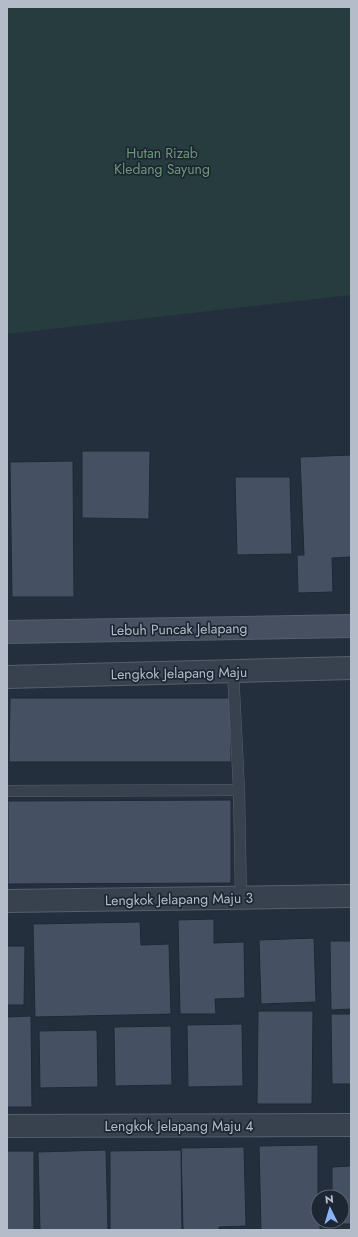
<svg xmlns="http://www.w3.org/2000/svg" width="358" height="1237" viewBox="0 0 358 1237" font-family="Jost,sans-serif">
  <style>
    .green { fill: #263c3f }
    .building { fill: #455162; stroke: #1f2835 }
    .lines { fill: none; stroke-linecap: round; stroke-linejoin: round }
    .lane-casing { stroke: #565f6c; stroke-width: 12 }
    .street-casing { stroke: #565f6c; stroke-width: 24 }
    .secondary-casing { stroke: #565f6c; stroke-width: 24 }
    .lane { stroke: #38414e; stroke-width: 11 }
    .street { stroke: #38414e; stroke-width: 22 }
    .secondary { stroke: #465061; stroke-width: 22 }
    .labels { text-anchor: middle; stroke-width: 3.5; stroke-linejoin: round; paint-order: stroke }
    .park-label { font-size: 14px; fill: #6b9a76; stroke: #1d2633 }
    .street-label { font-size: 14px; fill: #b4bcc9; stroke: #1d2633 }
  </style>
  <rect width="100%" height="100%" fill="#242f3e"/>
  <!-- green -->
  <polygon class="green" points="7,7 351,7 351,295 7,334"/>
  <!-- building -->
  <g class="building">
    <polygon points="82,451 150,451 149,519 82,518"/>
    <polygon points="351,455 351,557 332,558 333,592 298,593 297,555 304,555 300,457"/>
    <polygon points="73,461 74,597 12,597 10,462"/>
    <polygon points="235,477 290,477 292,554 237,555"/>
    <polygon points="10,698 231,698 231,762 9,762"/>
    <polygon points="231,800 231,883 8,884 8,801"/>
    <polygon points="214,919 214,943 244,942 245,998 215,999 216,1014 180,1014 178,920"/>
    <polygon points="140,922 141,945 169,944 171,1014 35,1017 33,924"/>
    <polygon points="314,938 316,1002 261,1004 259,940"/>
    <polygon points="330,941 351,941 351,1009 331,1010"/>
    <polygon points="7,946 25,946 24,1005 7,1005"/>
    <polygon points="258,1011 313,1011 312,1104 257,1104"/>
    <polygon points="331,1014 351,1014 351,1084 332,1084"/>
    <polygon points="31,1016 32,1107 7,1107 7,1017"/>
    <polygon points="242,1024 243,1086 188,1087 187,1025"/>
    <polygon points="171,1026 172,1085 115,1086 114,1027"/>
    <polygon points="97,1030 98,1087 40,1088 39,1031"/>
    <polygon points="318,1145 318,1221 320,1221 320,1230 261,1230 259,1146"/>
    <polygon points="244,1147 246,1226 219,1227 219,1230 183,1230 181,1148"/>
    <polygon points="106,1150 108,1230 40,1230 38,1152"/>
    <polygon points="181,1150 182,1230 110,1230 110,1151"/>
    <rect x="7" y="1151" width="27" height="79"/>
    <polygon points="351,1166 351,1224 333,1224 333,1221 342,1221 342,1197 332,1197 332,1167"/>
  </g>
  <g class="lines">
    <!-- lane casing -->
    <g class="lane-casing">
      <g id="lane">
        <polyline points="233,671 239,790 241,898"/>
        <polyline points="7,791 239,790"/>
      </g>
    </g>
    <!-- street casing -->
    <g class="street-casing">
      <g id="street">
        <polyline points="7,677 351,668"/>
        <polyline points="7,901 351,896"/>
        <polyline points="7,1126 351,1125"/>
      </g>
    </g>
    <!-- secondary casing -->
    <g class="secondary-casing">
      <polyline id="secondary" points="7,632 351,626"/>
    </g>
    <!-- lane -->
    <use href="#lane" class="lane"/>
    <!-- street -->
    <use href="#street" class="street"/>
    <!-- secondary -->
    <use href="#secondary" class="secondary"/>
  </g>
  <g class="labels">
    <!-- park labels -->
    <g class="park-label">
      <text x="162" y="158">Hutan Rizab<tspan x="162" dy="16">Kledang Sayung</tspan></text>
    </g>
    <!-- street labels -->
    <g class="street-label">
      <text transform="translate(179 629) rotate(-1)" y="5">Lebuh Puncak Jelapang</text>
      <text transform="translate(179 673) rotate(-1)" y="5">Lengkok Jelapang Maju</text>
      <text transform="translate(179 899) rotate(-1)" y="5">Lengkok Jelapang Maju 3</text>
      <text x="179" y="1131">Lengkok Jelapang Maju 4</text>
    </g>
  </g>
  <!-- border -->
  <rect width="358" height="1237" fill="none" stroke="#b4bcc9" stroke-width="16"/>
  <!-- north arrow -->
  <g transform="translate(330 1209) rotate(355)"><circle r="19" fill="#1d2633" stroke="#59626f"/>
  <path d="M0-3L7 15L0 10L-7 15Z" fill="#8ab4f8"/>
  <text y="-6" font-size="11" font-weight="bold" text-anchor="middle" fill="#b4bcc9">N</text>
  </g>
</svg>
